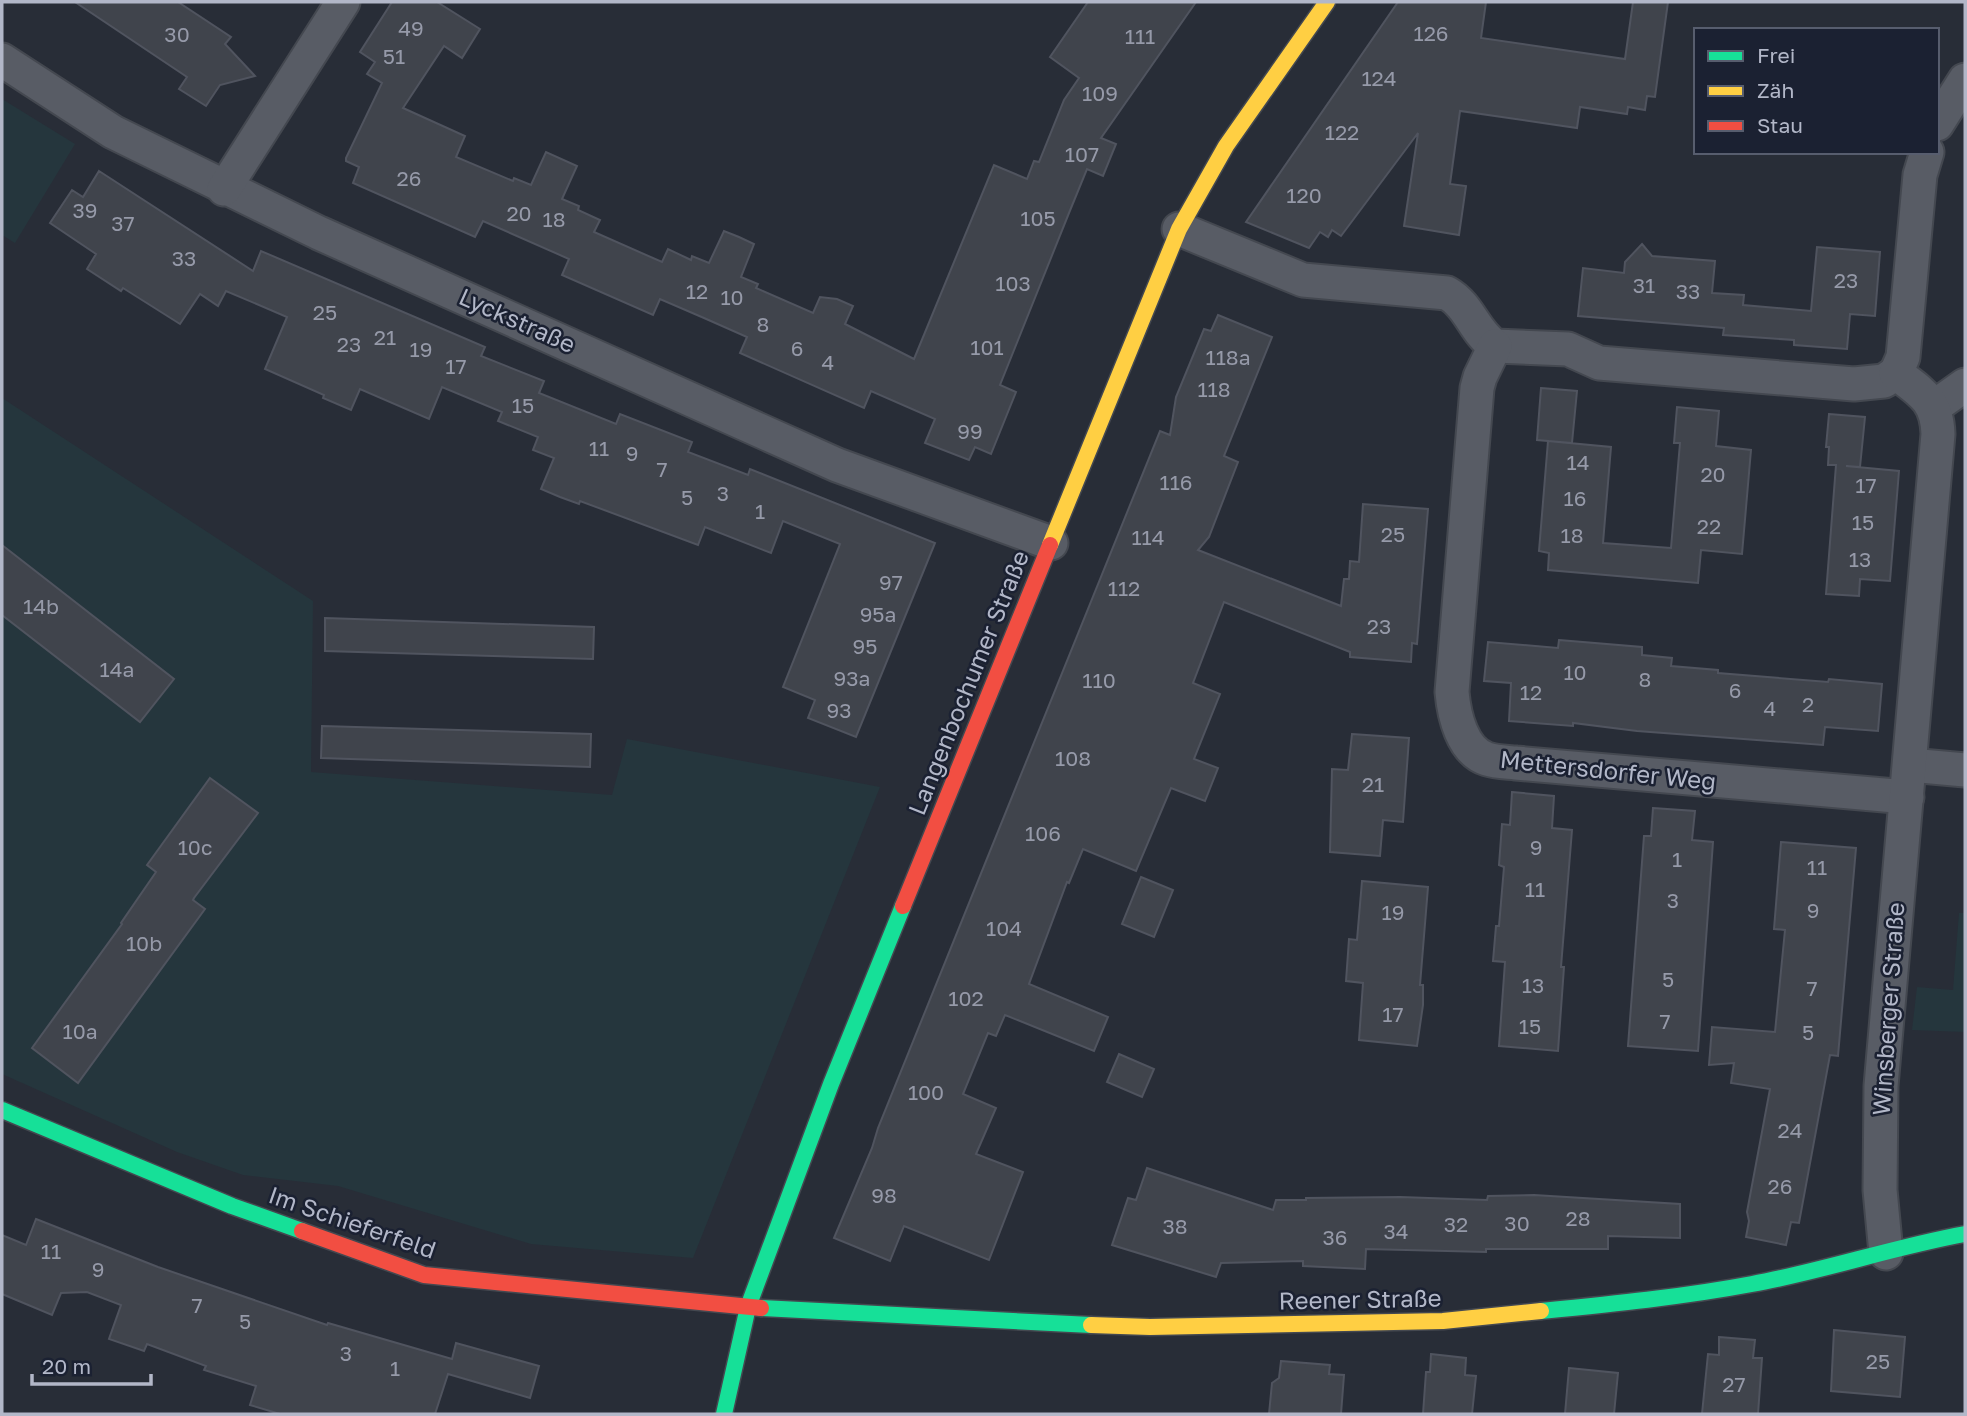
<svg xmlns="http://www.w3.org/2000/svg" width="1967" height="1416" viewBox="0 0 1967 1416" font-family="'Golos Text',sans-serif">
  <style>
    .green { fill: #25363d }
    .building { fill: #40444c; stroke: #50545f; stroke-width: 2 }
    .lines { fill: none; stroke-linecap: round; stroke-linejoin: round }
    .street-casing { stroke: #444850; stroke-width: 37 }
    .fast-casing { stroke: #444850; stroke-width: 19 }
    .slow-casing { stroke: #444850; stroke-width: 19 }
    .jam-casing { stroke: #444850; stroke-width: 19 }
    .street { stroke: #585c65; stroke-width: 33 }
    .fast { stroke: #16e098; stroke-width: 16 }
    .slow { stroke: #ffcf43; stroke-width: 16 }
    .jam { stroke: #f24e42; stroke-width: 16 }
    .labels { text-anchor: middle; stroke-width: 5; stroke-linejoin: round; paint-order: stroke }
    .number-label { font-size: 21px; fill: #969aa9 }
    .street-label { font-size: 24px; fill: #b2b7c8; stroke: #1b2132 }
  </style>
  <rect width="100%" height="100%" fill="#282d37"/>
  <!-- green -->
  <g class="green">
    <polygon points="2,99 75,144 15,243 2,235"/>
    <polygon points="2,398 313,601 311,772 612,795 627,739 880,787 693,1258 531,1244 338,1186 243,1175 177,1152 2,1074"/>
    <polygon points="1959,913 1965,913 1965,1032 1912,1030 1917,987 1953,990"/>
  </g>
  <!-- building -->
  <g class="building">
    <polygon points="75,2 178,2 231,37 225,44 255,76 220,85 206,106 179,89 187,77"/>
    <polygon points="392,2 437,2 480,29 462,58 444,46 403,108 465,136 456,157 513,181 514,178 531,185 546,152 577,166 562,199 579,206 578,210 600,220 594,232 662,262 668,249 691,260 692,256 709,263 724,231 739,237 754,244 741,277 758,284 756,288 813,313 820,297 837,299 853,306 845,324 914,359 994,165 1027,179 1034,161 1039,162 1064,100 1079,78 1050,57 1088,2 1196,2 1101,138 1116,144 1103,176 1087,169 1069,213 1000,385 1016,392 991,454 975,447 969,460 925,443 935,419 871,391 864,408 740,353 747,337 704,318 660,299 653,315 562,275 569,259 483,221 475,237 353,183 359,167 346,161 346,158 382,83 367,74 375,62 360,52"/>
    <polygon points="1398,2 1486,2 1481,38 1625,59 1633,2 1668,2 1655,97 1647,96 1645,110 1628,107 1627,114 1580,107 1577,128 1460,111 1450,184 1466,186 1459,235 1404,226 1418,133 1341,236 1332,230 1328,237 1320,232 1309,248 1246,222"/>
    <polygon points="99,171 253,271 261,251 485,347 481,356 544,381 539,393 616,424 620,414 692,442 688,452 748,475 750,469 935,543 856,737 808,718 815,700 783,687 840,544 783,521 771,553 705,527 698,545 580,501 579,504 560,497 541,489 554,458 533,450 538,437 498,421 502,412 442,387 429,419 360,389 351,410 323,398 324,395 265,369 287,317 226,291 218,306 200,294 180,324 123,288 121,291 87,269 96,254 50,223 72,190 83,197"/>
    <polygon points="1642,244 1652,256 1715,261 1712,293 1744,295 1743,305 1811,311 1817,247 1880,252 1875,316 1850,314 1847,349 1794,345 1794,340 1723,335 1724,328 1578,316 1583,268 1624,273 1625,262"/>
    <polygon points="1218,315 1272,337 1224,456 1238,462 1209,537 1198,550 1341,606 1344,579 1349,579 1350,561 1359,562 1363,504 1428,509 1417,644 1412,643 1411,662 1350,657 1350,652 1224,602 1193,683 1220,694 1194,759 1218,768 1205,801 1171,788 1136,871 1083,849 1069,883 1067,882 1029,984 1108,1017 1094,1051 1005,1015 996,1036 988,1033 963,1094 996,1108 976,1154 1023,1172 989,1260 904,1226 890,1261 834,1238 872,1148 878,1128 1160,431 1170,435 1176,397 1204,329 1211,331"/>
    <polygon points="1541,388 1577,391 1572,443 1548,441 1611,447 1603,543 1671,548 1680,443 1674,443 1677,407 1719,411 1716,446 1751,450 1742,554 1701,550 1698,583 1548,570 1549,553 1539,551 1548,441 1537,440"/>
    <polygon points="1829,414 1865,417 1860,467 1846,466 1899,471 1890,581 1860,579 1859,596 1826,594 1836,465 1828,465 1829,447 1826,447"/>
    <polygon points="2,545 174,679 140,722 2,615"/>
    <polygon points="325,618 594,627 593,659 325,651"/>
    <polygon points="1559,640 1642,647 1642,655 1672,658 1671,666 1718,670 1718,673 1828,682 1829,679 1882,684 1878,731 1825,727 1823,745 1637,731 1573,723 1573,726 1509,721 1511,683 1484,681 1488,642 1558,648"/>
    <polygon points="322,726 591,734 590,767 321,758"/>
    <polygon points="1352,734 1409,738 1403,822 1383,820 1380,856 1330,852 1332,769 1348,770"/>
    <polygon points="210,778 258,813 194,898 193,900 205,909 78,1083 32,1048 122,924 121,923 156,872 147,865"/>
    <polygon points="1512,792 1554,796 1552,828 1572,830 1561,967 1564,967 1558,1051 1499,1046 1505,962 1493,961 1496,926 1499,926 1504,867 1499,865 1502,824 1510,825"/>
    <polygon points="1653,808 1695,811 1692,840 1713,842 1698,1051 1628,1046 1644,836 1651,836"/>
    <polygon points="1781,842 1856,848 1838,1056 1830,1055 1799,1223 1791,1222 1786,1245 1746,1237 1749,1221 1747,1212 1770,1089 1731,1083 1734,1063 1709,1065 1712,1027 1775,1032 1785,930 1774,929"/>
    <polygon points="1141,877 1173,890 1154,937 1122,924"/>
    <polygon points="1362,881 1428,887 1420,985 1423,985 1423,1005 1417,1046 1359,1040 1363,983 1346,981 1349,939 1357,940"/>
    <polygon points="1119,1054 1154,1069 1142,1097 1107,1082"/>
    <polygon points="1147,1168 1273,1210 1276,1200 1306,1200 1306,1198 1400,1197 1487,1200 1488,1196 1534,1195 1680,1204 1680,1238 1608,1236 1608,1249 1486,1249 1486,1252 1366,1249 1365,1269 1303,1266 1303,1261 1221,1263 1216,1277 1112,1245 1128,1198 1136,1200"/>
    <polygon points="36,1219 158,1267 327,1325 328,1323 452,1359 456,1343 539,1366 530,1398 448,1374 435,1414 280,1414 250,1405 256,1386 204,1370 206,1366 147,1344 144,1351 109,1339 121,1305 87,1292 61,1293 52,1315 2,1294 2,1235 26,1245"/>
    <polygon points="1834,1330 1905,1337 1900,1397 1831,1391"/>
    <polygon points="1719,1337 1755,1340 1753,1358 1762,1358 1758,1414 1702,1414 1708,1354 1719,1355"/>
    <polygon points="1431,1354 1466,1358 1465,1375 1476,1376 1472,1414 1423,1414 1426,1372 1430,1372"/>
    <polygon points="1281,1361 1330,1365 1329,1374 1344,1375 1341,1414 1269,1414 1272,1383 1279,1378"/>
    <polygon points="1569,1368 1618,1373 1614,1414 1565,1414"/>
  </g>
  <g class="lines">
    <!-- street casing -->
    <g class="street-casing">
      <g id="street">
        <polyline points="2,60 113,132 319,233 837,465 1051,543"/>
        <polyline points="1937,124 1965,80"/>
        <polyline points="224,189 343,2"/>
        <path d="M1179,229L1303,280L1447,293C1470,306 1474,332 1495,346L1568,349L1599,363L1854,384L1884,381L1896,373"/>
        <path d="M1495,346L1480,377L1477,388L1452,692C1454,715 1462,751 1487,759C1496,762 1507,762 1516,763L1907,797"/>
        <polyline points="1934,407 1965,385"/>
        <polyline points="1910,765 1965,770"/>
        <path d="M1886,1253L1880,1190L1881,1086L1938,434C1937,400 1921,392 1896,373L1903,357L1920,175L1927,152"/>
      </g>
    </g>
    <!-- fast casing -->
    <g class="fast-casing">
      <g id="fast">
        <polyline points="2,1110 232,1206 302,1231"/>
        <polyline points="761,1308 1091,1325"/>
        <path d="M1541,1311C1612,1304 1683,1297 1752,1284C1824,1271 1893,1247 1965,1234"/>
        <polyline points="724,1414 748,1307 831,1084 903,906"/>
      </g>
    </g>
    <!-- slow casing -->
    <g class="slow-casing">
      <g id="slow">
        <polyline points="1050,545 1179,229 1226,146 1327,2"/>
        <polyline points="1091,1325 1150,1327 1443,1321 1541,1311"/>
      </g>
    </g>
    <!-- jam casing -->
    <g class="jam-casing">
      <g id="jam">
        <polyline points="903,906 1050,545"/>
        <polyline points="302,1231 424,1275 761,1308"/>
      </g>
    </g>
    <!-- street -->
    <use href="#street" class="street"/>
    <!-- fast -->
    <use href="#fast" class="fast"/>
    <!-- slow -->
    <use href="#slow" class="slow"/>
    <!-- jam -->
    <use href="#jam" class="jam"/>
  </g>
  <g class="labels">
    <!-- number labels -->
    <g class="number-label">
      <text x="411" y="36">49</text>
      <text x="1431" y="41">126</text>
      <text x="177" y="42">30</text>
      <text x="1140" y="44">111</text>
      <text x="394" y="64">51</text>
      <text x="1379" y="86">124</text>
      <text x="1100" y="101">109</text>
      <text x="1342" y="140">122</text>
      <text x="1082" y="162">107</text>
      <text x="409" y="186">26</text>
      <text x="1304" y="203">120</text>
      <text x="85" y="218">39</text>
      <text x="519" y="221">20</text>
      <text x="1038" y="226">105</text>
      <text x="554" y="227">18</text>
      <text x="123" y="231">37</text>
      <text x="184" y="266">33</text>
      <text x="1846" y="288">23</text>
      <text x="1013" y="291">103</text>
      <text x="1644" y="293">31</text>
      <text x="697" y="299">12</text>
      <text x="1688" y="299">33</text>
      <text x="732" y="305">10</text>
      <text x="325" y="320">25</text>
      <text x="763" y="332">8</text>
      <text x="385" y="345">21</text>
      <text x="349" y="352">23</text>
      <text x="987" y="355">101</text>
      <text x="797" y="356">6</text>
      <text x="421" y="357">19</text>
      <text x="1228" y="365">118a</text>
      <text x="828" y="370">4</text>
      <text x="456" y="374">17</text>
      <text x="1214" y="397">118</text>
      <text x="523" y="413">15</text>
      <text x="970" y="439">99</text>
      <text x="599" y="456">11</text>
      <text x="632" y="461">9</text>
      <text x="1578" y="470">14</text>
      <text x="662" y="477">7</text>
      <text x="1713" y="482">20</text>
      <text x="1176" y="490">116</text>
      <text x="1866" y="493">17</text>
      <text x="723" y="501">3</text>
      <text x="687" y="505">5</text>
      <text x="1575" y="506">16</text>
      <text x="760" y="519">1</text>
      <text x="1863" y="530">15</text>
      <text x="1709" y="534">22</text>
      <text x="1393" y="542">25</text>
      <text x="1572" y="543">18</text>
      <text x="1148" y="545">114</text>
      <text x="1860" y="567">13</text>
      <text x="891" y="590">97</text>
      <text x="1124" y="596">112</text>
      <text x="41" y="614">14b</text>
      <text x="878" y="622">95a</text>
      <text x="1379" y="634">23</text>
      <text x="865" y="654">95</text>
      <text x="117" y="677">14a</text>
      <text x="1575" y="680">10</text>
      <text x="852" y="686">93a</text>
      <text x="1645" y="687">8</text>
      <text x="1099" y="688">110</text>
      <text x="1735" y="698">6</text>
      <text x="1531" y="700">12</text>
      <text x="1808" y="712">2</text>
      <text x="1770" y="716">4</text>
      <text x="839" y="718">93</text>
      <text x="1073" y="766">108</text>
      <text x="1373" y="792">21</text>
      <text x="1043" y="841">106</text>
      <text x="195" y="855">10c</text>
      <text x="1536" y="855">9</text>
      <text x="1677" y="867">1</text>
      <text x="1817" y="875">11</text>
      <text x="1535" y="897">11</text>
      <text x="1673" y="908">3</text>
      <text x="1813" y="918">9</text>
      <text x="1393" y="920">19</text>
      <text x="1004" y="936">104</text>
      <text x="144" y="951">10b</text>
      <text x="1668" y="987">5</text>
      <text x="1533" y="993">13</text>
      <text x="1812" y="996">7</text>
      <text x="966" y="1006">102</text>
      <text x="1393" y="1022">17</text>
      <text x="1665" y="1029">7</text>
      <text x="1530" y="1034">15</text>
      <text x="80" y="1039">10a</text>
      <text x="1808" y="1040">5</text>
      <text x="926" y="1100">100</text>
      <text x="1790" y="1138">24</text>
      <text x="1780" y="1194">26</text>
      <text x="884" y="1203">98</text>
      <text x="1578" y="1226">28</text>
      <text x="1517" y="1231">30</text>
      <text x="1456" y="1232">32</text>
      <text x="1175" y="1234">38</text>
      <text x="1396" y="1239">34</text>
      <text x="1335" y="1245">36</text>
      <text x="51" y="1259">11</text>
      <text x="98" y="1277">9</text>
      <text x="197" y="1313">7</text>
      <text x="245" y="1329">5</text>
      <text x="346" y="1361">3</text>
      <text x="1878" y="1369">25</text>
      <text x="395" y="1376">1</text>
      <text x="1734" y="1392">27</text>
    </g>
    <!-- street labels -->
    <g class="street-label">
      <text transform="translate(517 321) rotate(24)" y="8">Lyckstraße</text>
      <text transform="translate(969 683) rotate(-68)" y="8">Langenbochumer Straße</text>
      <text transform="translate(1608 771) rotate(6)" y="8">Mettersdorfer Weg</text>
      <text transform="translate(1889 1009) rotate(-86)" y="8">Winsberger Straße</text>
      <text transform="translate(352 1223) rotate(19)" y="8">Im Schieferfeld</text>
      <text transform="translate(1360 1300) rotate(-1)" y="8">Reener Straße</text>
    </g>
  </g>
  <!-- border -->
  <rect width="1967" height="1416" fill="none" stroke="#b2b7c8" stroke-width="7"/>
  <!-- legend -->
  <rect x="1694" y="28" width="245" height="126" fill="#1b2132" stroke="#575d6e" stroke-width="2"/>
  <rect x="1708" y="51" width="35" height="10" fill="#16e098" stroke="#575d6e" stroke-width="2"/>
  <text x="1757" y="63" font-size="21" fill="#b2b7c8">Frei</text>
  <rect x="1708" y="86" width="35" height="10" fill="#ffcf43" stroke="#575d6e" stroke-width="2"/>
  <text x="1757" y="98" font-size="21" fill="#b2b7c8">Zäh</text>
  <rect x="1708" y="121" width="35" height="10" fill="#f24e42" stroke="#575d6e" stroke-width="2"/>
  <text x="1757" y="133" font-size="21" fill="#b2b7c8">Stau</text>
  <!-- scale -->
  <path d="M32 1374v10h119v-10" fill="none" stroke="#b2b7c8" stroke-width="3.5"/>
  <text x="42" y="1374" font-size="21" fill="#b2b7c8" stroke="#1b2132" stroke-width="5" paint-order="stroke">20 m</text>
</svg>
